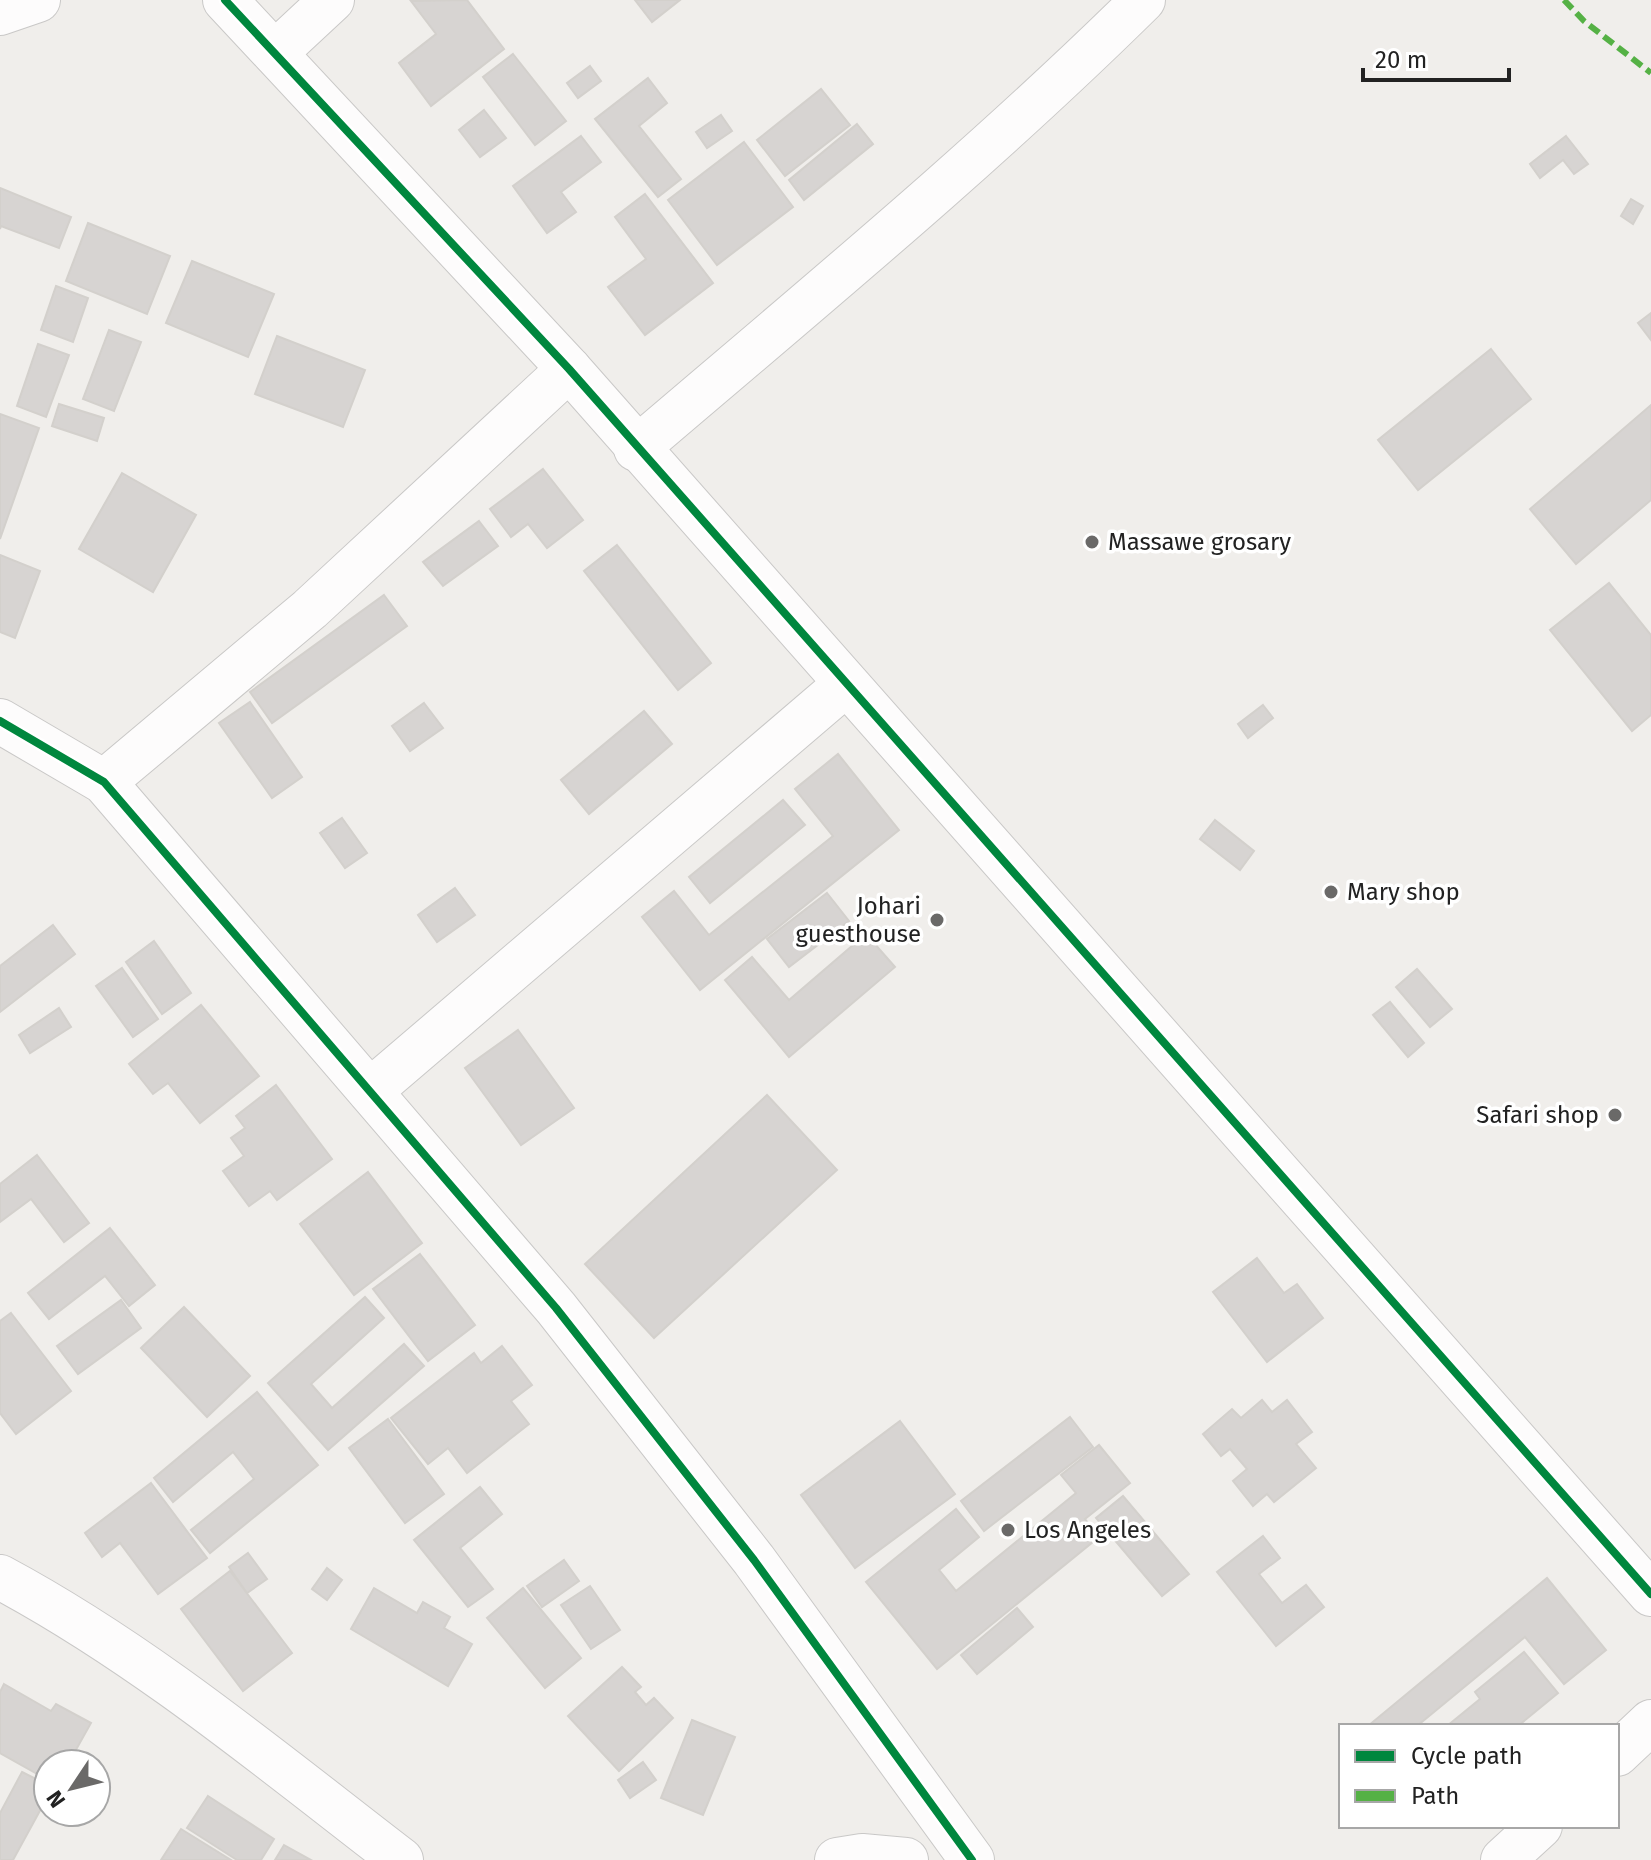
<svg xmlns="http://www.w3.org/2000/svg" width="1651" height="1860" viewBox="0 0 1651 1860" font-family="'Fira Sans',sans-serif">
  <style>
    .building { fill: #d7d4d2; stroke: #d3d0cc; stroke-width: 2 }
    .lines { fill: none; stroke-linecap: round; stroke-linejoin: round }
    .minor-casing { stroke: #c9c8c7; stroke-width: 46 }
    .minor { stroke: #fdfcfc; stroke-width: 44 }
    .quiet { stroke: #55b145; stroke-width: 6; stroke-dasharray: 12 6; stroke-linecap: butt }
    .cycleway-casing { stroke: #fff; stroke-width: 13 }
    .cycleway { stroke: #00873e; stroke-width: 8 }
    .poi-dot { fill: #6a6968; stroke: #fff; stroke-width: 3 }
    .labels { text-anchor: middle; stroke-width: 7; stroke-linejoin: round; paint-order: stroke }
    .poi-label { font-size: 24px; fill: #222; stroke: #fff; text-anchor: start }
  </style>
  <rect width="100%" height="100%" fill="#f0eeeb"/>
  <!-- building -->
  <g class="building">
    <polygon points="467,0 504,49 431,106 399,63 436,34 411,1"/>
    <polygon points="635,0 680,0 652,22"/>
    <polygon points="513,54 566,121 535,145 483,77"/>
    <polygon points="590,66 601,81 578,98 567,83"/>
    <polygon points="648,78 667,103 639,126 681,179 658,197 595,119"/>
    <polygon points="821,89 850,125 785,176 757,140"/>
    <polygon points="484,110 506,138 480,157 459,130"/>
    <polygon points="721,115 732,131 707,148 696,132"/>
    <polygon points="857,124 873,144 804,200 789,180"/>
    <polygon points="581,136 601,162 561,192 576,212 547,233 513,186"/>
    <polygon points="1566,136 1588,164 1574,174 1563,160 1540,178 1530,164"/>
    <polygon points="744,142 793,207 717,265 668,200"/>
    <polygon points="0,188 71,217 59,248 1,226 0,229"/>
    <polygon points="645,194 713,283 645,335 608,287 646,259 615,217"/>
    <polygon points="1631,199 1643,206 1633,224 1621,216"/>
    <polygon points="88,223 170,256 147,314 66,281"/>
    <polygon points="192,261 274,294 248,357 166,323"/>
    <polygon points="56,286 88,298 73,342 41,330"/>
    <polygon points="1651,313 1651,340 1638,323"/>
    <polygon points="109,330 141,342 114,411 83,399"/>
    <polygon points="277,336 365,370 343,427 255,394"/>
    <polygon points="38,344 69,355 46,417 17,406"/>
    <polygon points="1491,349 1531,399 1418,490 1378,440"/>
    <polygon points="59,404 104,418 97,441 52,426"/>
    <polygon points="1651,405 1651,500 1576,564 1530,509"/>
    <polygon points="0,414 39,428 0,539"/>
    <polygon points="543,469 583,520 547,548 528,524 511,537 490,509"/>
    <polygon points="122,473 196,515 153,592 79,549"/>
    <polygon points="479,521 498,546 443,586 423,562"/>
    <polygon points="617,545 711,663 678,690 584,571"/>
    <polygon points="0,555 40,571 15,638 0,632"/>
    <polygon points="1609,583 1651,635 1651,715 1632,731 1550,630"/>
    <polygon points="384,595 407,626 272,723 250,692"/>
    <polygon points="250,702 302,777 272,798 219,723"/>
    <polygon points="424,703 443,728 410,751 392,726"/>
    <polygon points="1263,705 1273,718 1248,738 1238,724"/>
    <polygon points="644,711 672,744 589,814 561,780"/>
    <polygon points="838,754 899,830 700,990 642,917 674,891 709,935 833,836 795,789"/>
    <polygon points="783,800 805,825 710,903 689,877"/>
    <polygon points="342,818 367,853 345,868 320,833"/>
    <polygon points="1215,820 1254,851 1240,870 1200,839"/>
    <polygon points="455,888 475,915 437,942 418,915"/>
    <polygon points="827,893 849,921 789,967 767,939"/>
    <polygon points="53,925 75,954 0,1012 0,966"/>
    <polygon points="866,934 895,967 789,1057 725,980 752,957 789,1000"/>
    <polygon points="154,941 191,993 162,1014 126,962"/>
    <polygon points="122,968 158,1019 133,1037 96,986"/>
    <polygon points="1417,969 1452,1009 1430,1027 1396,987"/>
    <polygon points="1390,1002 1424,1043 1408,1057 1373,1015"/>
    <polygon points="201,1005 259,1076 200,1123 168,1083 153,1094 129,1064"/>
    <polygon points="59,1008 71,1027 30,1053 19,1035"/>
    <polygon points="518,1030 574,1108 521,1145 465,1068"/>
    <polygon points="276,1085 332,1159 277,1200 270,1191 249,1206 223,1171 244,1156 231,1138 245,1128 236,1116"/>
    <polygon points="767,1095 837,1170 654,1338 585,1264"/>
    <polygon points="37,1155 89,1223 64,1242 31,1199 0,1222 0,1184"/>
    <polygon points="368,1172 422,1243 354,1295 300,1224"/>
    <polygon points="110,1228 155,1285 129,1306 105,1276 49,1319 28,1293"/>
    <polygon points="420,1254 475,1325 428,1361 373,1289"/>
    <polygon points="1257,1258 1284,1293 1297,1284 1323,1318 1267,1362 1213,1292"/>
    <polygon points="365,1297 384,1318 311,1384 332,1408 404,1344 424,1366 328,1450 268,1383"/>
    <polygon points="121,1300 141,1328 78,1374 57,1346"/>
    <polygon points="184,1307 250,1376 207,1417 141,1348"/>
    <polygon points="11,1313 71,1391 16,1434 0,1413 0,1321"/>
    <polygon points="502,1346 532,1385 511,1401 529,1424 467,1473 448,1448 428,1464 391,1418 474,1353 481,1363"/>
    <polygon points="257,1392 318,1465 210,1553 191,1530 254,1479 233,1452 173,1502 154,1478"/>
    <polygon points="1262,1400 1272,1412 1287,1400 1312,1432 1296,1444 1316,1468 1274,1502 1267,1494 1253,1506 1233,1481 1247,1469 1230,1449 1221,1456 1203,1434 1232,1409 1241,1418"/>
    <polygon points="1070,1417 1093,1447 984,1531 961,1501"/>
    <polygon points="388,1419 444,1494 405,1523 349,1448"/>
    <polygon points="900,1421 955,1494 855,1568 801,1495"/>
    <polygon points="1099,1445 1130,1483 1085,1519 1099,1537 937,1669 866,1582 956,1509 979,1537 939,1570 956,1591 1076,1493 1061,1475"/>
    <polygon points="151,1483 207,1558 158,1594 120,1543 102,1557 85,1533"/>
    <polygon points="480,1487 502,1514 460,1548 493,1589 468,1607 414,1540"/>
    <polygon points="1123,1496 1189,1574 1162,1596 1096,1518"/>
    <polygon points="1263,1536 1280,1558 1259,1574 1282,1603 1306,1585 1324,1607 1276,1646 1217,1572"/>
    <polygon points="248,1553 267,1579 247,1593 229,1567"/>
    <polygon points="564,1560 579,1581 542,1607 527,1586"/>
    <polygon points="327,1568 342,1580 327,1600 312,1589"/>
    <polygon points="230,1571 292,1653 243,1691 181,1609"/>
    <polygon points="1547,1578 1606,1650 1564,1684 1525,1637 1417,1726 1368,1726"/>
    <polygon points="590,1586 620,1630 591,1649 561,1605"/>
    <polygon points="374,1588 417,1613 423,1602 450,1617 444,1628 472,1644 448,1686 351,1629"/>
    <polygon points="523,1588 581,1658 545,1688 487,1618"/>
    <polygon points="1017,1608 1033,1627 977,1674 961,1655"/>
    <polygon points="1524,1652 1558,1693 1518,1726 1447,1726 1480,1699 1475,1692"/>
    <polygon points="622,1667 641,1687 635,1692 646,1705 654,1698 673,1718 619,1771 568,1716"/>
    <polygon points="4,1684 51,1711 56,1704 91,1723 68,1764 48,1764 48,1780 0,1753 0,1692"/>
    <polygon points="692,1720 735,1737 703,1815 661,1798"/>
    <polygon points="643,1762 656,1780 630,1798 618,1780"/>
    <polygon points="22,1772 48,1785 48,1796 13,1860 0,1860 0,1813"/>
    <polygon points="208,1796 274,1839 261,1860 237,1860 187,1828"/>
    <polygon points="181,1829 231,1860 161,1860"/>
    <polygon points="284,1845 311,1860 275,1860"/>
  </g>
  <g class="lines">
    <!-- minor casing -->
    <g class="minor-casing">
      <g id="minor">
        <polyline points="225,0 569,369 1651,1594"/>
        <polyline points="0,13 38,0"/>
        <polyline points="275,53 332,0"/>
        <path d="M636,449C808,302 982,159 1143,0"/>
        <polyline points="0,721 104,782 556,1308 754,1560 972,1860"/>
        <polyline points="104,782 310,609 569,369"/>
        <polyline points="370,1091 846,684"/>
        <path d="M0,1577C144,1654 272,1761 401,1860"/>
        <polyline points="1617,1754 1651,1722"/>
        <polyline points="837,1860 862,1856 906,1860"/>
        <polyline points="1503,1860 1540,1826"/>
      </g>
    </g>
    <!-- minor -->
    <use href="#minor" class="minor"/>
    <!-- quiet -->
    <polyline class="quiet" points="1564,0 1584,21 1651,73"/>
    <!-- cycleway casing -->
    <g class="cycleway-casing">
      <g id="cycleway">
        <polyline points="225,0 569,369 1651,1594"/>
        <polyline points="0,721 104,782 556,1308 754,1560 972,1860"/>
      </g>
    </g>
    <!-- cycleway -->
    <use href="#cycleway" class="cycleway"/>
  </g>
  <!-- markers -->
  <g class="poi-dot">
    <circle cx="1092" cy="542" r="8"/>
    <circle cx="1331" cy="892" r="8"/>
    <circle cx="937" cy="920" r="8"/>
    <circle cx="1615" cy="1115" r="8"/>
    <circle cx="1008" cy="1530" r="8"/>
  </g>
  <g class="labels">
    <!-- poi labels -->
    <g class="poi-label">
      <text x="1108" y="550">Massawe grosary</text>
      <text x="1347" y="900">Mary shop</text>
      <text x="921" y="914" text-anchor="end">Johari<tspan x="921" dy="28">guesthouse</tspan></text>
      <text x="1599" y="1123" text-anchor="end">Safari shop</text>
      <text x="1024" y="1538">Los Angeles</text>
    </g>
  </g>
  <!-- legend -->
  <rect x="1339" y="1724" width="280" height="104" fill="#ffffff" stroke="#a7a7a7" stroke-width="2"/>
  <rect x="1355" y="1750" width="40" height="12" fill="#00873e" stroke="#a7a7a7" stroke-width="2"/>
  <text x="1411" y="1764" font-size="24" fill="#222222">Cycle path</text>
  <rect x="1355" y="1790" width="40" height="12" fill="#55b145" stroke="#a7a7a7" stroke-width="2"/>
  <text x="1411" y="1804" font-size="24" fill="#222222">Path</text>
  <!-- north arrow -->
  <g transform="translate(72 1788) rotate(235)"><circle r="38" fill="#ffffff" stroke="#a7a7a7" stroke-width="2"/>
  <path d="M0-6L14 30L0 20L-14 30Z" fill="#6a6968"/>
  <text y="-12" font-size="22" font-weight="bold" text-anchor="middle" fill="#222222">N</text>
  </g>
  <!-- scale -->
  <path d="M1363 68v12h146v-12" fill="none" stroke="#222222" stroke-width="4"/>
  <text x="1375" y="68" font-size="24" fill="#222222" stroke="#ffffff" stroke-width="6" paint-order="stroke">20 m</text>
</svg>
